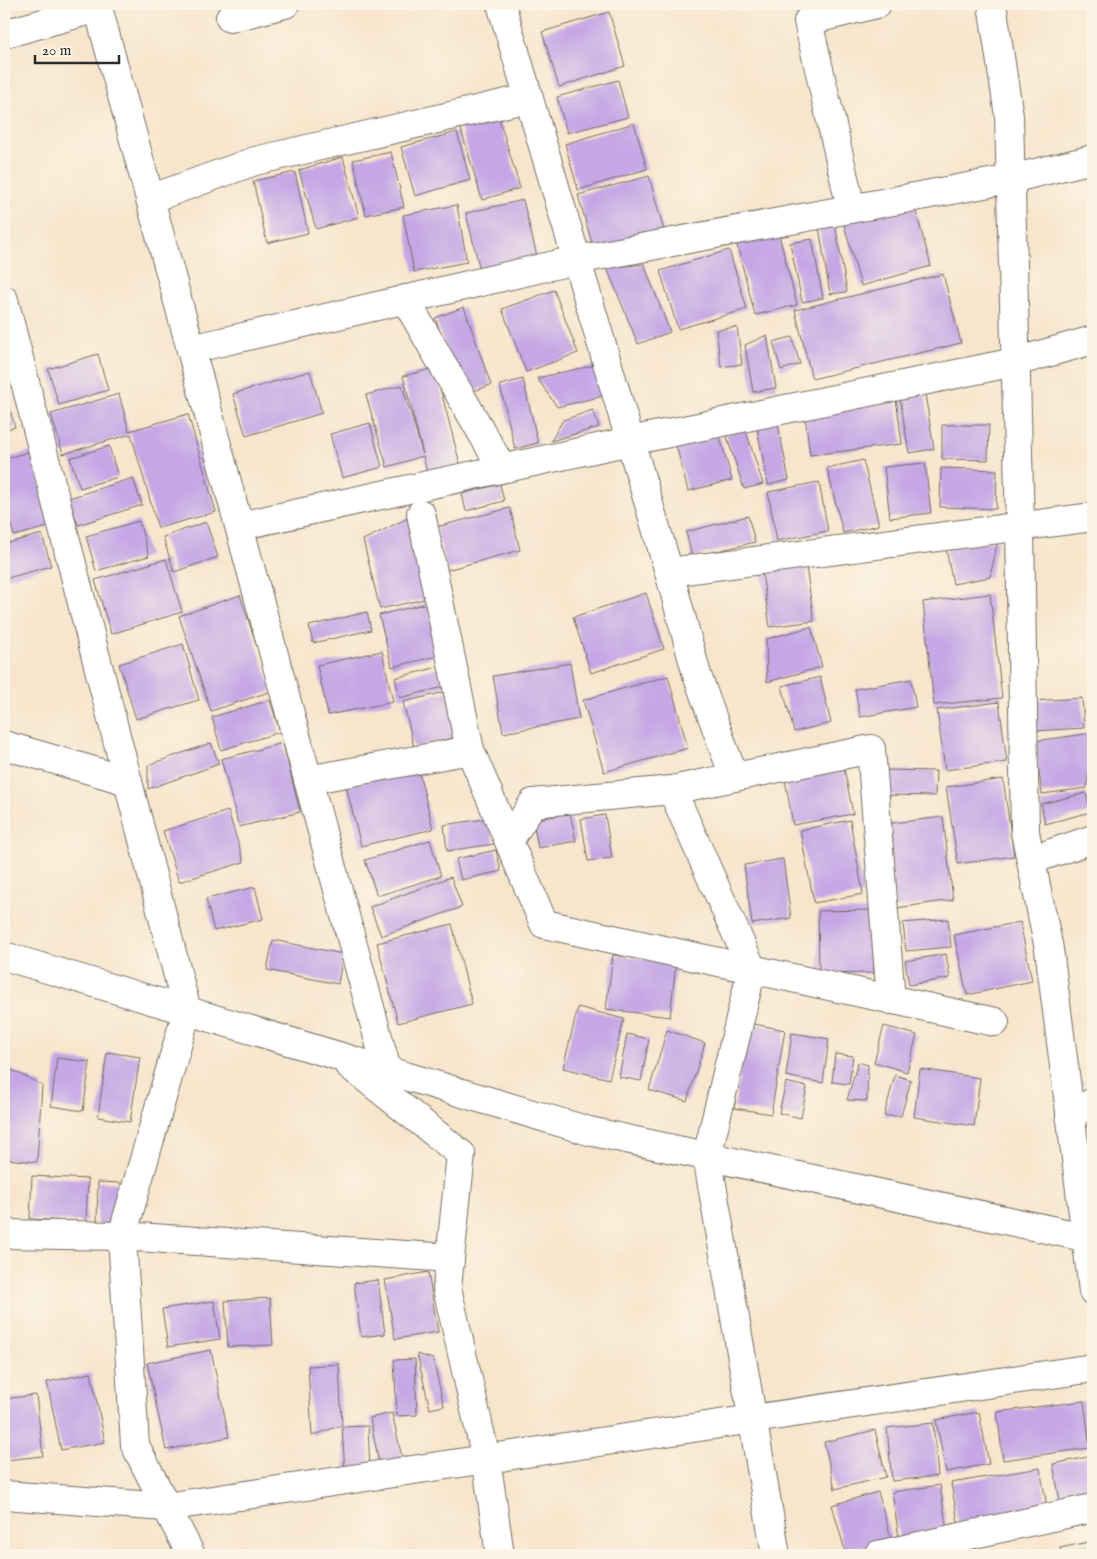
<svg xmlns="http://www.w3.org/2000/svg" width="1097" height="1559" viewBox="0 0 1097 1559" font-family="'IM FELL English',serif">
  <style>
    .building { fill: #c5a7e5 }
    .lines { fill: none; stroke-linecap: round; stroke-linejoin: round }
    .minor-casing { stroke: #726c63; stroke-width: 30 }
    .minor { stroke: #fff; stroke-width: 28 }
  </style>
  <rect width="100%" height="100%" fill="#fcf5e5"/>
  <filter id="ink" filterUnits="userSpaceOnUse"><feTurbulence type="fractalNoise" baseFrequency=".02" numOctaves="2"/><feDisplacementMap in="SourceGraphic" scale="10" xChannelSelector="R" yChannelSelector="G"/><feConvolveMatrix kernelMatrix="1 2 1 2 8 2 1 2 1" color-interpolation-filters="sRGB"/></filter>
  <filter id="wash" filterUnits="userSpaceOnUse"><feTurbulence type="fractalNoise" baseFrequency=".0096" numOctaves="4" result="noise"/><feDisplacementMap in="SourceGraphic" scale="20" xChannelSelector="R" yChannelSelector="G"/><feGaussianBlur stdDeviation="1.12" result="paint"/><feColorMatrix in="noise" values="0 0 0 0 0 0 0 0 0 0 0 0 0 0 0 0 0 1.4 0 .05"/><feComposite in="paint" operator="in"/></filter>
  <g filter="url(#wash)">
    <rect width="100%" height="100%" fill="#f7e5cc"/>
    <g id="blocks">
      <!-- building -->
      <g class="building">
        <polygon points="609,12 625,66 559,87 542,32"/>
        <polygon points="618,80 628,117 567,133 557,97"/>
        <polygon points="498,115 520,188 482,200 460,126"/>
        <polygon points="634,123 647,169 578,190 565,144"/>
        <polygon points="457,132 470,180 415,196 401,147"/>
        <polygon points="391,152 404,207 366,215 353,160"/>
        <polygon points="343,157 359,217 316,229 299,170"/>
        <polygon points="295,172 308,233 267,243 253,181"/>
        <polygon points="649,176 664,231 594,250 578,195"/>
        <polygon points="523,200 537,256 480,270 466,213"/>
        <polygon points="913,201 931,266 861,286 843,221"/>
        <polygon points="457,205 467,262 414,272 403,215"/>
        <polygon points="835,224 847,292 830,294 819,227"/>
        <polygon points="779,235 797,305 755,315 737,245"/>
        <polygon points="812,239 823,298 802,302 790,243"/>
        <polygon points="729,250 747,309 678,329 660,271"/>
        <polygon points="644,264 670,332 638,344 607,268"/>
        <polygon points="943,274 961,343 812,379 795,310"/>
        <polygon points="554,290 578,353 526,372 502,309"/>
        <polygon points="464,307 491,385 462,395 435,318"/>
        <polygon points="737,327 742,364 721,367 716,330"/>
        <polygon points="767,335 776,388 753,392 745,345"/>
        <polygon points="792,337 800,364 781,370 773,342"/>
        <polygon points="98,354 108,390 59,405 48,369"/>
        <polygon points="595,365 603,396 557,407 537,378"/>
        <polygon points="435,368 460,464 427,472 423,456 387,467 366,395 402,385 423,454 403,376"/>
        <polygon points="310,371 322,413 246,436 233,394"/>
        <polygon points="523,379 538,443 515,449 500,385"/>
        <polygon points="4,389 15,427 4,430"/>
        <polygon points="119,394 129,431 188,414 216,512 158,528 131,434 63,454 51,414"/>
        <polygon points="925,394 934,449 909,453 900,398"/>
        <polygon points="896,398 902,444 810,455 804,408"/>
        <polygon points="593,410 599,427 551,441 563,420"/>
        <polygon points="777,419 789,480 768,485 756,423"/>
        <polygon points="370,423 382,467 342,478 330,434"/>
        <polygon points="942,425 989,425 988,460 942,459"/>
        <polygon points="745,428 763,484 744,489 726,434"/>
        <polygon points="718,430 732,480 688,491 675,441"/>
        <polygon points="109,446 118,477 80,488 70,458"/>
        <polygon points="32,451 52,526 14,536 4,500 4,459"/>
        <polygon points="863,460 879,525 843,533 827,468"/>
        <polygon points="925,463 931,513 890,518 884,467"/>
        <polygon points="941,468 997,470 996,509 940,507"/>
        <polygon points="133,478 142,505 78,525 69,498"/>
        <polygon points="819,482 828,531 777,541 768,492"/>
        <polygon points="500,484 504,501 466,511 462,494"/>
        <polygon points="510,508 520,550 447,570 436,527"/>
        <polygon points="748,516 755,542 692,557 686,532"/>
        <polygon points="410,517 429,598 380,609 363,540"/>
        <polygon points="139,521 149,556 96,571 86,536"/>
        <polygon points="206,522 218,557 174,572 163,537"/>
        <polygon points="42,534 51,566 4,579 4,544"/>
        <polygon points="998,540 990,577 953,584 946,549"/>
        <polygon points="166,559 182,612 111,634 95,580"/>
        <polygon points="805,560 814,621 770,627 761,566"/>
        <polygon points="646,593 664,649 591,673 573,617"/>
        <polygon points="990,594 1002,698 934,705 923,602"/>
        <polygon points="240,595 272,691 211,711 179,616"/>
        <polygon points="428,603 441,655 392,667 379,615"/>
        <polygon points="367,612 371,630 313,643 309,626"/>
        <polygon points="811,627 822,667 767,682 766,639"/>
        <polygon points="183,644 199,700 136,719 119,664"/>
        <polygon points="382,651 393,702 328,715 317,665"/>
        <polygon points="570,663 579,719 503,733 493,676"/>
        <polygon points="442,666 447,686 400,698 395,678"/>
        <polygon points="668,676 688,748 604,772 583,700"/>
        <polygon points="820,677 831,723 794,732 782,686"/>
        <polygon points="911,679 916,707 860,717 855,689"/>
        <polygon points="450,691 461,736 414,747 403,702"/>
        <polygon points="1082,698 1084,728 1035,731 1033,701"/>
        <polygon points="270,700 280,732 221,750 212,717"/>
        <polygon points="999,702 1007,762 945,770 937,710"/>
        <polygon points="1093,733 1087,788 1042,794 1035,741"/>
        <polygon points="211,743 219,764 148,789 148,765"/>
        <polygon points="283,743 300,812 239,827 221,759"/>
        <polygon points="843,763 853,814 793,825 784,773"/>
        <polygon points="418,768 433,829 361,846 346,786"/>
        <polygon points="886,770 936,771 935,796 886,795"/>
        <polygon points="1003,779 1014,856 958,864 946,787"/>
        <polygon points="1086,793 1091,812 1045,824 1041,804"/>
        <polygon points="228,811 244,862 179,882 163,831"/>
        <polygon points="570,813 576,841 538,848 533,820"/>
        <polygon points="605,815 612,858 588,861 581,819"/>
        <polygon points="943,817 953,900 896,908 885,824"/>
        <polygon points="490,818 494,844 447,851 444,825"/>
        <polygon points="850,820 863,894 814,903 800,830"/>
        <polygon points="430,840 441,876 377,896 365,860"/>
        <polygon points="496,850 501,871 461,880 456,859"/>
        <polygon points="783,859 791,918 752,924 744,865"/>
        <polygon points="451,877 462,907 381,936 370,907"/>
        <polygon points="255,887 263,919 214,931 206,899"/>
        <polygon points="873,910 874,973 819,974 818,911"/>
        <polygon points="948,919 951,947 906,951 903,923"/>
        <polygon points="1020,922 1032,981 967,995 954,935"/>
        <polygon points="452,924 472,1004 398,1023 377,943"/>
        <polygon points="273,940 343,954 338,984 267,970"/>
        <polygon points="946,954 950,978 909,985 905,961"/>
        <polygon points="613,955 676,963 670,1017 606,1009"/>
        <polygon points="578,1007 624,1019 609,1079 563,1068"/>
        <polygon points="748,1023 785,1030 771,1114 734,1108"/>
        <polygon points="884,1026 917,1035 907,1072 874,1062"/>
        <polygon points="667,1030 705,1043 687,1101 649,1090"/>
        <polygon points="792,1033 829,1039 823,1083 786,1076"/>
        <polygon points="627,1034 649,1039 641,1081 619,1077"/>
        <polygon points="107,1052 140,1057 130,1122 98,1117"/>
        <polygon points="835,1054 853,1056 849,1084 832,1082"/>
        <polygon points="57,1058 90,1062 83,1111 51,1106"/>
        <polygon points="858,1062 868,1065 867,1101 847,1100"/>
        <polygon points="4,1066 42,1085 37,1162 4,1159"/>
        <polygon points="920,1069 980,1078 974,1126 914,1117"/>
        <polygon points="895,1075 911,1080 901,1116 884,1116"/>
        <polygon points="786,1082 807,1087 801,1118 779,1113"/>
        <polygon points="32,1176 88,1179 86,1222 30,1219"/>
        <polygon points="98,1182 121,1183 120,1225 97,1224"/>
        <polygon points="428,1272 438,1332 395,1339 385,1280"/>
        <polygon points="378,1280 385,1334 361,1337 354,1283"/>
        <polygon points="270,1298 273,1345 228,1347 225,1301"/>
        <polygon points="214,1301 220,1339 168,1347 162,1309"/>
        <polygon points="211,1350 229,1437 166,1450 147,1363"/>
        <polygon points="417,1354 433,1359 444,1406 430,1409"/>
        <polygon points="415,1359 417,1415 397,1416 394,1360"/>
        <polygon points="339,1364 342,1425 312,1436 308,1366"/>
        <polygon points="91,1373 105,1442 61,1450 47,1382"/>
        <polygon points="36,1395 43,1456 6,1460 4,1438 4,1399"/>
        <polygon points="1084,1401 1090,1448 1003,1460 997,1412"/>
        <polygon points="979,1412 989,1464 946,1472 936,1420"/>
        <polygon points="392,1413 403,1462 380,1467 370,1418"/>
        <polygon points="933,1423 938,1476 892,1481 887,1428"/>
        <polygon points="368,1426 370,1471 345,1472 342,1427"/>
        <polygon points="875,1430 886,1477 835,1489 824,1442"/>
        <polygon points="1093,1456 1093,1499 1061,1506 1053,1464"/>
        <polygon points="1040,1468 1048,1512 959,1527 951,1483"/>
        <polygon points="940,1485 948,1537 900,1544 892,1492"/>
        <polygon points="878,1492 892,1542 846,1554 832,1505"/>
        <polygon points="1093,1541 1093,1555 1062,1555 1060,1548"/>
      </g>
    </g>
  </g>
  <g filter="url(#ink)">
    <use href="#blocks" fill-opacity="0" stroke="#726c63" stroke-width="1"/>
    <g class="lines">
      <!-- minor casing -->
      <g class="minor-casing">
        <g id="minor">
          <polyline points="97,4 387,1070"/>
          <polyline points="501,4 669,572 1093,517"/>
          <polyline points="992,4 1009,116 1020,527 1025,832 1049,949 1093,1291"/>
          <polyline points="230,18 285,4"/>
          <polyline points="4,34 98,8"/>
          <polyline points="150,199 255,161 529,98"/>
          <polyline points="851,208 808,21 877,4"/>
          <polyline points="405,299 502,468"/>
          <polyline points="4,300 187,1011 122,1236 135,1445 191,1555"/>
          <polyline points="191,349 576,260 1011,179 1093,159"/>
          <polyline points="421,514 470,750"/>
          <polyline points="239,526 630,441 1015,362 1093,340"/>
          <polyline points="669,572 697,675 734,777"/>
          <polyline points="4,745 128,781"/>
          <polyline points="308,780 470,750 544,924 995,1022"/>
          <polyline points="672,790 752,969 707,1156 776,1555"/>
          <polyline points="509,841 533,803 672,790 871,749 891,1000"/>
          <polyline points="1031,860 1093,839"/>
          <polyline points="4,956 589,1131 1093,1239"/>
          <polyline points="348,1064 461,1154 447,1288 486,1458 500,1555"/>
          <polyline points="1070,1116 1093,1102"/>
          <polyline points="4,1234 122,1236 450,1258"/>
          <polyline points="4,1495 166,1507 1093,1368"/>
          <polyline points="878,1555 1093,1508"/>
        </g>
      </g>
      <!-- minor -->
      <use href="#minor" class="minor"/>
    </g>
  </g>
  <!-- margin -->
  <rect width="1097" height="1559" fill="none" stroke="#fcf5e5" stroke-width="20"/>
  <!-- scale -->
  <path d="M35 55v8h84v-8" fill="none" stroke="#2b2b2b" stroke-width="2.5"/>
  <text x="42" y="55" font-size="15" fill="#2b2b2b" stroke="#fcf5e5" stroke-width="4" paint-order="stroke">20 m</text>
</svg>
